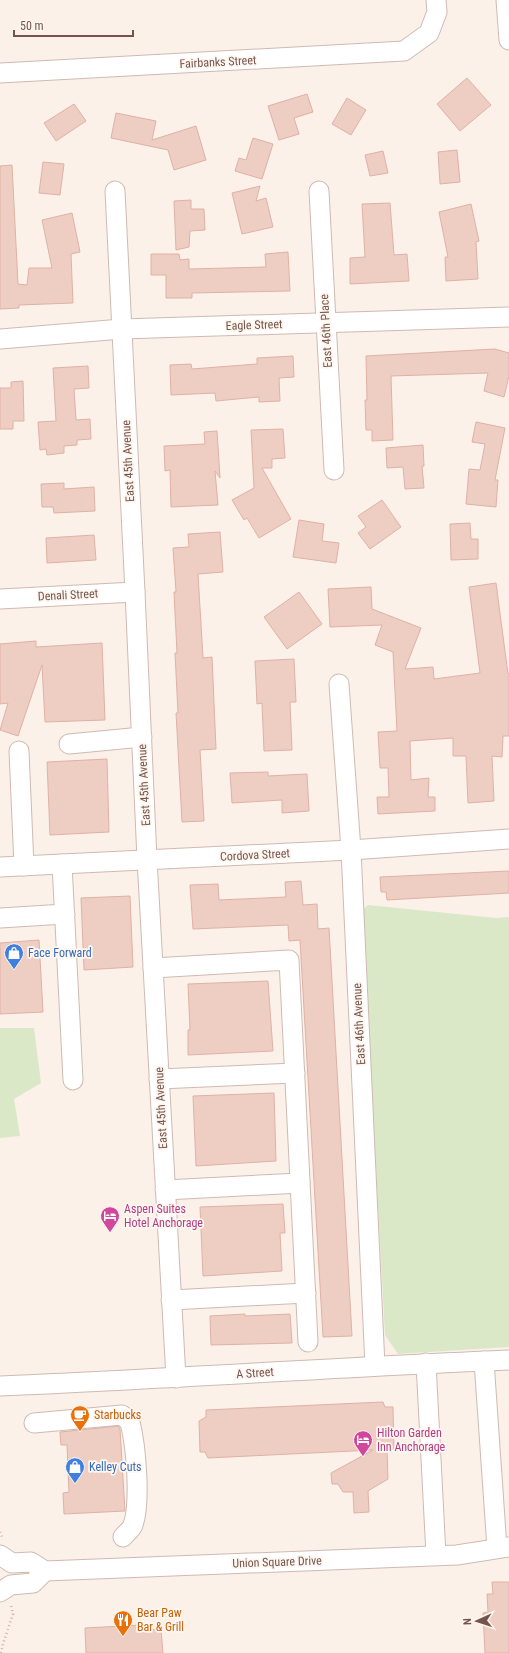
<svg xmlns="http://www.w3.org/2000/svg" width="509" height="1653" viewBox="0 0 509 1653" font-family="'Roboto Condensed',sans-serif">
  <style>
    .green { fill: #dae8c8 }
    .building { fill: #eecdc3; stroke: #e0b1a4 }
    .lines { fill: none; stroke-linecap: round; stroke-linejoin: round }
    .minor-casing { stroke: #cebab2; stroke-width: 21 }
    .path { stroke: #d3b0a6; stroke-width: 2.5; stroke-dasharray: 1 3; stroke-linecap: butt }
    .minor { stroke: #fff; stroke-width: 19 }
    .labels { text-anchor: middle; stroke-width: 3.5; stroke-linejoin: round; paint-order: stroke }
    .street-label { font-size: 12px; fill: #74554e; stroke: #fef6ef }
    .shop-label { font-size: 12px; fill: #366cbe; stroke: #fef6ef; text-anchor: start }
    .hotel-label { font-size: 12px; fill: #b23c85; stroke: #fef6ef; text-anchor: start }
    .food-label { font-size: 12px; fill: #c56008; stroke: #fef6ef; text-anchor: start }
  </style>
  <rect width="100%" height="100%" fill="#fbf1e9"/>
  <!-- green -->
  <g class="green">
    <polygon points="368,905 496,918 509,917 509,1347 398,1354 385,1335 362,910"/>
    <polygon points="0,1028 34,1028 41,1083 14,1099 20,1136 0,1138"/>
  </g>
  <!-- building -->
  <g class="building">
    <polygon points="467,78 491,105 460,131 437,104"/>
    <polygon points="307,94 313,112 294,118 299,134 279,140 268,106"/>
    <polygon points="347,98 366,110 351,135 332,124"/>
    <polygon points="74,104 86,121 56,141 44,123"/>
    <polygon points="116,113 156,121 152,140 196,126 206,160 174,170 168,150 111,138"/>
    <polygon points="253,138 273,144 262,179 235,171 239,158 246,160"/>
    <polygon points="457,150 460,182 440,184 438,152"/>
    <polygon points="383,151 388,173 370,176 365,155"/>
    <polygon points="43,162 64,164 60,195 39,193"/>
    <polygon points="12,165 18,284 27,285 29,268 52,268 42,220 72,213 80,252 71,254 73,303 19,305 19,308 0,309 0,166"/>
    <polygon points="260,186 256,201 266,198 273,227 242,234 232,193"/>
    <polygon points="191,200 191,209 204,209 205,230 190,231 189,247 176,250 174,201"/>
    <polygon points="390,203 394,255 407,254 409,281 350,284 350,258 365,257 362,204"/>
    <polygon points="471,204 479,241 476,242 478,279 446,281 445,257 448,257 439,212"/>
    <polygon points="288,252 290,291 192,293 192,298 166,298 166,275 151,275 151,254 179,254 180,260 189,259 189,269 266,267 265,254"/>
    <polygon points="495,349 509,353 509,376 504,397 484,391 488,373 391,376 393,440 372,441 372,430 366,430 365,400 367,400 366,356"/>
    <polygon points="293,356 294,377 279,378 280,401 259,402 259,397 216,401 215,393 171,395 170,365 191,364 192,369 257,364 257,358"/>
    <polygon points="88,366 89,388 74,389 76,420 90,419 91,439 77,440 77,445 64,446 64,453 47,455 46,449 40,450 38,422 56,421 53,368"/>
    <polygon points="23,381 24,421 13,421 13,429 0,429 0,388 11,388 11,382"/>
    <polygon points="476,422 505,428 495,480 498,480 496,507 466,504 469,469 480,470 485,444 472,442"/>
    <polygon points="283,429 285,458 272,459 272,468 262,468 291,519 259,538 247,518 244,520 232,500 254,488 251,430"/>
    <polygon points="217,431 220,478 215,471 218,505 171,507 170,470 165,471 164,446 205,444 204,432"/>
    <polygon points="423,445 424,466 422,466 424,488 405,489 403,467 387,468 386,448"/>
    <polygon points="64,483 64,489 94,487 95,511 54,513 53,507 42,507 41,484"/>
    <polygon points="382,500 401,527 370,549 358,533 366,527 358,516"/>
    <polygon points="299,520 324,524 322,541 339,543 336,563 293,557"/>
    <polygon points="470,523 471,539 478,539 478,559 451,560 450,524"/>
    <polygon points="220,532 223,572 198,574 203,658 212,657 216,749 200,750 204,821 182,822 176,713 178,713 175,653 177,653 174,592 176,592 173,548 189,547 188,534"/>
    <polygon points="94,535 96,560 47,563 46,538"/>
    <polygon points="496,583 508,674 509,674 509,736 503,736 502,757 492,756 494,801 468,803 466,756 453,756 453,738 410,741 411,780 429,778 428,797 435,797 435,811 378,814 377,797 389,797 388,768 380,768 378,732 397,731 393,652 375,645 382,625 330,627 328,589 371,587 372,609 421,628 405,669 433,667 434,679 480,673 469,587"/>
    <polygon points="299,592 322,624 287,649 264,617"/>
    <polygon points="36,641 36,647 102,643 105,720 45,722 42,665 18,736 0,730 8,703 0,704 0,644"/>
    <polygon points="294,659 296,702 290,702 292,750 264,751 262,703 257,704 255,661"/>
    <polygon points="107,759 109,832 50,835 47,762"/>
    <polygon points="268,772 268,776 307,774 309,811 282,813 282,800 232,803 230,773"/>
    <polygon points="509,871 509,893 387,900 386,892 381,892 380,877"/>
    <polygon points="301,881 303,905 317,904 318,929 329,928 352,1336 323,1337 300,940 289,941 288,925 193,929 190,885 218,884 219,900 286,897 285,882"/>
    <polygon points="130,896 133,967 84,970 81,898"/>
    <polygon points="39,940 43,1012 0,1014 0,943"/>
    <polygon points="268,981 273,1051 188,1055 188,1030 190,1030 188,984"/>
    <polygon points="274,1093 276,1161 196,1166 193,1096"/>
    <polygon points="283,1204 285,1233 280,1233 282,1271 203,1276 200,1207"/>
    <polygon points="245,1314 245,1316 290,1314 292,1343 211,1345 210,1316"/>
    <polygon points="383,1402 385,1407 393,1407 394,1449 387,1450 388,1479 368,1491 369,1512 354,1513 353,1492 343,1492 338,1484 332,1484 331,1473 373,1450 208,1458 205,1452 200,1452 199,1421 206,1417 206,1410"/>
    <polygon points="118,1426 120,1429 125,1511 64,1514 63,1493 69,1492 67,1445 61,1445 60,1432"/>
    <polygon points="492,1582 509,1582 509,1653 485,1653 483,1613 488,1612 487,1594 493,1594"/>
    <polygon points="141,1625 142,1630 161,1629 163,1653 86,1653 85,1628"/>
  </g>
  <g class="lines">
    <!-- minor casing -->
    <g class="minor-casing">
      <g id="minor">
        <polyline points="506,0 509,40"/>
        <polyline points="0,73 404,51 429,33 437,12 436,0"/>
        <polyline points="115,191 135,592 147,859 176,1378"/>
        <polyline points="319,191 334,470"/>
        <polyline points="0,339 122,329 509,317"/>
        <polyline points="0,599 135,592"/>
        <polyline points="339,684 351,850 375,1366"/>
        <polyline points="69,744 142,737"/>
        <polyline points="19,751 24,866"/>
        <polyline points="62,864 73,1080"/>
        <polyline points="0,867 351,850 509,839"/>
        <polyline points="0,918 65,914"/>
        <polyline points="153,968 289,960 308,1342"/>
        <polyline points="159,1079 295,1073"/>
        <polyline points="165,1190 300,1183"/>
        <polyline points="171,1300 306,1293"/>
        <polyline points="484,1361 497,1548"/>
        <polyline points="426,1363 436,1555"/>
        <path d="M0,1386C170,1379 339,1367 509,1360"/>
        <path d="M34,1423L122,1415L130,1422C136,1446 141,1502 133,1525C132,1529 126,1533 123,1537"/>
        <polyline points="0,1555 12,1563 31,1562 45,1571"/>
        <polyline points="45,1571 457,1555 509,1547"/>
        <polyline points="0,1592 11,1585 33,1583 45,1571"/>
      </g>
    </g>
    <!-- path -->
    <g class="path">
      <polyline points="0,1532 3,1539"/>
      <polyline points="1,1653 3,1644 13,1614 11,1605"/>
    </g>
    <!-- minor -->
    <use href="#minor" class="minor"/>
  </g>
  <!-- icons -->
  <defs>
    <g id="shop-pin" transform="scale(1)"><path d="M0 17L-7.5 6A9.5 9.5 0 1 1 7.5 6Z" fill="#3f7fe0" stroke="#fef6ef"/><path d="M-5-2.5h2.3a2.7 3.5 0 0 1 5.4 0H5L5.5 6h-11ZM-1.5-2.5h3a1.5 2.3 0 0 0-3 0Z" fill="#fff"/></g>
    <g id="hotel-pin" transform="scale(1)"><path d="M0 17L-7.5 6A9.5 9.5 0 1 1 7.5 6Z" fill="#d1479c" stroke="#fef6ef"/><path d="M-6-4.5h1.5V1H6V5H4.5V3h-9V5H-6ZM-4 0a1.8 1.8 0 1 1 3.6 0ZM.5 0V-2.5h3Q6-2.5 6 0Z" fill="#fff"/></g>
    <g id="cafe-pin" transform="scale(1)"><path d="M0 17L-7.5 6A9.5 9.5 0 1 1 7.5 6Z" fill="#e8710a" stroke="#fef6ef"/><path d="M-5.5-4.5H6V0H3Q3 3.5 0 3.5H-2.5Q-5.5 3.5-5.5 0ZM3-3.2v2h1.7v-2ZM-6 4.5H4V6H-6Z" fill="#fff"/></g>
    <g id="restaurant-pin" transform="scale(1)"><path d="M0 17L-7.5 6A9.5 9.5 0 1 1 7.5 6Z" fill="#e8710a" stroke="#fef6ef"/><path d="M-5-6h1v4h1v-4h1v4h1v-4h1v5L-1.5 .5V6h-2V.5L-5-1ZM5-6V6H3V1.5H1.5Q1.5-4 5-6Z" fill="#fff"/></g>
  </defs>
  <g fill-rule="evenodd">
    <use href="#shop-pin" x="14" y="953"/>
    <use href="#hotel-pin" x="110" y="1216"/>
    <use href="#cafe-pin" x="80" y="1415"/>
    <use href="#hotel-pin" x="363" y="1440"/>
    <use href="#shop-pin" x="75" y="1467"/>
    <use href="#restaurant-pin" x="123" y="1620"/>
  </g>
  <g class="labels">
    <!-- street labels -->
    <g class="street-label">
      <text transform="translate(218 62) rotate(-3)" y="4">Fairbanks Street</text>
      <text transform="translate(254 325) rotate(-2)" y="4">Eagle Street</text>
      <text transform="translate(326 331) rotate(-93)" y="4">East 46th Place</text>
      <text transform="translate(128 461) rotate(-93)" y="4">East 45th Avenue</text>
      <text transform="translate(68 595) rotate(-3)" y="4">Denali Street</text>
      <text transform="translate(144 785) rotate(-93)" y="4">East 45th Avenue</text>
      <text transform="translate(255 855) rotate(-3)" y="4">Cordova Street</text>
      <text transform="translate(359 1024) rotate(-93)" y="4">East 46th Avenue</text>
      <text transform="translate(161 1108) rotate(-93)" y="4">East 45th Avenue</text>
      <text transform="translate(255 1373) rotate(-4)" y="4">A Street</text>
      <text transform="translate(277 1562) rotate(-2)" y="4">Union Square Drive</text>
    </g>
    <!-- shop labels -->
    <g class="shop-label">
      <text x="28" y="957">Face Forward</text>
      <text x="89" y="1471">Kelley Cuts</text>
    </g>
    <!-- hotel labels -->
    <g class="hotel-label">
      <text x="124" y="1213">Aspen Suites<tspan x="124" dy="14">Hotel Anchorage</tspan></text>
      <text x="377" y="1437">Hilton Garden<tspan x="377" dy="14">Inn Anchorage</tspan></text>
    </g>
    <!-- food labels -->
    <g class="food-label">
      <text x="94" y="1419">Starbucks</text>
      <text x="137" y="1617">Bear Paw<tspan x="137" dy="14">Bar &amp; Grill</tspan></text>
    </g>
  </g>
  <!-- north arrow -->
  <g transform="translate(477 1621) rotate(267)" stroke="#fef6ef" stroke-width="3" paint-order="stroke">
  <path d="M0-3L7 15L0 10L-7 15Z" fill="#74554e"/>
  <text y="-6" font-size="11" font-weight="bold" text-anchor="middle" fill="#74554e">N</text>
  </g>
  <!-- scale -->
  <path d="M14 30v6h119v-6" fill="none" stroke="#74554e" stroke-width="2"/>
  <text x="20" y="30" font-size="12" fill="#74554e" stroke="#fef6ef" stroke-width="3" paint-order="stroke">50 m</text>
</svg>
